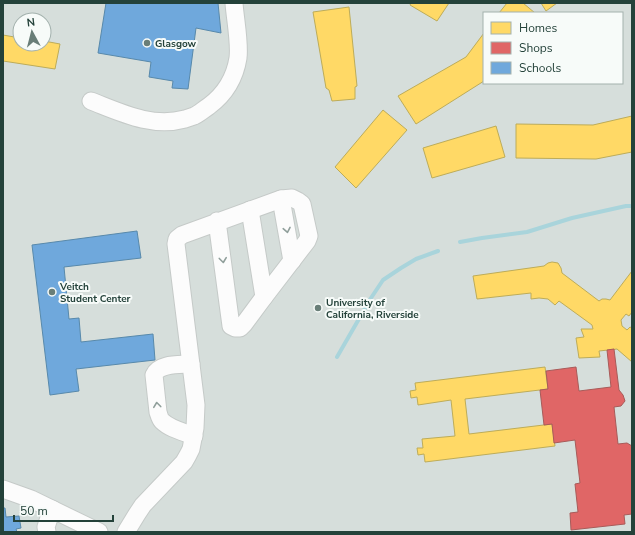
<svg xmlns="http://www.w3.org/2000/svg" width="635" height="535" viewBox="0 0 635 535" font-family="'Nunito Sans',sans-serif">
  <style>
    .built { fill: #d6dedb; fill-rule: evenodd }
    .homes { fill: #ffd966; stroke: #bdac59 }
    .shops { fill: #e06666; stroke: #a85b59 }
    .schools { fill: #6fa8dc; stroke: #5889ab }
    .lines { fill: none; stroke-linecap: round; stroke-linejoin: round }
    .stream { stroke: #a9d4db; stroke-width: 4 }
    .minor-casing { stroke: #c5cac8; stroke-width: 19 }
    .minor { stroke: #fcfcfc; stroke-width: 17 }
    .oneway { stroke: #909f9b }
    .poi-dot { fill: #697e78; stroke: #f7fbf9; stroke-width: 1.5 }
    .labels { text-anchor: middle; stroke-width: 4; stroke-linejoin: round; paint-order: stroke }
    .poi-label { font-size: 10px; font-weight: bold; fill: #24423a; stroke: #f7fbf9; text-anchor: start }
  </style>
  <rect width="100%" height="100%" fill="#e8edeb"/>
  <!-- built -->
  <path class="built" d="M3,3H632V532H3ZM484,13H622V83H484ZM20,20H44V44H20Z"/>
  <!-- homes -->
  <g class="homes">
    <polygon points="411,3 449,3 437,21 410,5"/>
    <polygon points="507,3 523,3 535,13 499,13"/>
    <polygon points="541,3 557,3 546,11"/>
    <polygon points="349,7 357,86 355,87 355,99 332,101 329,90 326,88 313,12"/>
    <polygon points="484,33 484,81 416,124 398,96 466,57"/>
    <polygon points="3,35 20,38 20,44 44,44 44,41 60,44 55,69 3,61"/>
    <polygon points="383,110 407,130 356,188 335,167"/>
    <polygon points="632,116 632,152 596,159 516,158 516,124 593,125"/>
    <polygon points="496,126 505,157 432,178 423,148"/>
    <polygon points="552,262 558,263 561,268 562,273 599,301 602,299 606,299 610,300 632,271 632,312 629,316 626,314 621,320 622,326 627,330 630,327 632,328 632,362 617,349 599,351 600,357 579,358 576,338 584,337 581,329 593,329 592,325 559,301 555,305 548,299 539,298 531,299 531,293 477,299 473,276 544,266 548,263"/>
    <polygon points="545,367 548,389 465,399 469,434 552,424 555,446 425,462 424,454 418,455 417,448 423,448 422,439 455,436 451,400 418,405 417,397 411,398 410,391 416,390 415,383"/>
  </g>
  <!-- shops -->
  <polygon class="shops" points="614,349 619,390 623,395 625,401 621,406 614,407 618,444 627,443 632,446 632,514 624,515 625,524 571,530 570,513 578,512 575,484 580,483 575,440 554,443 552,424 544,425 540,390 548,389 546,371 576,367 579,391 611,387 607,350"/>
  <!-- schools -->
  <g class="schools">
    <polygon points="106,3 218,3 221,33 196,28 188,89 172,88 173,81 149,77 151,62 98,53"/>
    <polygon points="137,231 141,258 64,267 69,319 79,318 81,342 153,334 155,360 76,369 79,391 50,395 32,245"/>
    <polygon points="3,508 5,508 6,517 19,516 21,528 16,529 17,532 3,532"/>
  </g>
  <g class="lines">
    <!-- stream -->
    <g class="stream">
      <polyline points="460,242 482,238 527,232 572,218 626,206 632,206"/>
      <polyline points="337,357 371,298 383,280 401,268 416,259 438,251"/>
    </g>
    <!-- minor casing -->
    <g class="minor-casing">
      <g id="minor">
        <path d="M91,101C122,113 152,128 185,119C188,118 191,117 194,116C199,114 204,109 209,106C225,94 235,77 238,58C240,43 235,18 234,3"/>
        <polyline points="281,199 292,261"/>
        <polyline points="250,210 264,297"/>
        <path d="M191,364C179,365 159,363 154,375L158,412C159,415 160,419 162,421C170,429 184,432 194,436"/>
        <polyline points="3,489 31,499 99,532"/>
        <polyline points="47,532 46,527 52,509"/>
        <polyline points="126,532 137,514 143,505 184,462 188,455 191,449 195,428 196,405 176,244 177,239 182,235 281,199 292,198 298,201 302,204 309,236 307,241 264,297 244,324 240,328 235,328 231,326 217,221"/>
      </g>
    </g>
    <!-- minor -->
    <use href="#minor" class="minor"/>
  </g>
  <!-- one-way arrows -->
  <defs><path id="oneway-chevron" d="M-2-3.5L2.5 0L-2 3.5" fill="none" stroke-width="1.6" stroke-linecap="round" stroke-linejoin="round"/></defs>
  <g class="oneway">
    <use href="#oneway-chevron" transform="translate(287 230) rotate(79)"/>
    <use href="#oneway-chevron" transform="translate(223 260) rotate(83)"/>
    <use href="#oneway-chevron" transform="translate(157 405) rotate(-97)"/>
  </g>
  <!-- markers -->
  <g class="poi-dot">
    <circle cx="147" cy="43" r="4"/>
    <circle cx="52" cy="292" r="4"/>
    <circle cx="318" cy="308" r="4"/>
  </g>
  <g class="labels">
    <!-- poi labels -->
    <g class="poi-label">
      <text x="155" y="47">Glasgow</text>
      <text x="60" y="290">Veitch<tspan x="60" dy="12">Student Center</tspan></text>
      <text x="326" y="306">University of<tspan x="326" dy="12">California, Riverside</tspan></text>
    </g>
  </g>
  <!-- border -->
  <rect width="635" height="535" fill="none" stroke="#24423a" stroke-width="8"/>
  <!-- legend -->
  <rect x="483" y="12" width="140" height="72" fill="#f7fbf9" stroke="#a3b1ad"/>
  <rect x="491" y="22" width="20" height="12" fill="#ffd966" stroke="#a3b1ad"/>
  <text x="519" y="32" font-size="12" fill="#24423a">Homes</text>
  <rect x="491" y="42" width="20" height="12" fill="#e06666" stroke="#a3b1ad"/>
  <text x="519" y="52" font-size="12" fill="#24423a">Shops</text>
  <rect x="491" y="62" width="20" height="12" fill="#6fa8dc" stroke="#a3b1ad"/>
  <text x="519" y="72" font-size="12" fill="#24423a">Schools</text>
  <!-- north arrow -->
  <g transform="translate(32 32) rotate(353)"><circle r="19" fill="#f7fbf9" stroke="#a3b1ad"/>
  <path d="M0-3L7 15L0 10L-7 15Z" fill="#697e78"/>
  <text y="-6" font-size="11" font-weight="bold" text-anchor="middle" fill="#24423a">N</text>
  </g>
  <!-- scale -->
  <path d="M14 515v6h99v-6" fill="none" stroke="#24423a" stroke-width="2"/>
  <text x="20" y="515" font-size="12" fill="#24423a" stroke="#f7fbf9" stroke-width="3" paint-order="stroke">50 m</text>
</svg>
